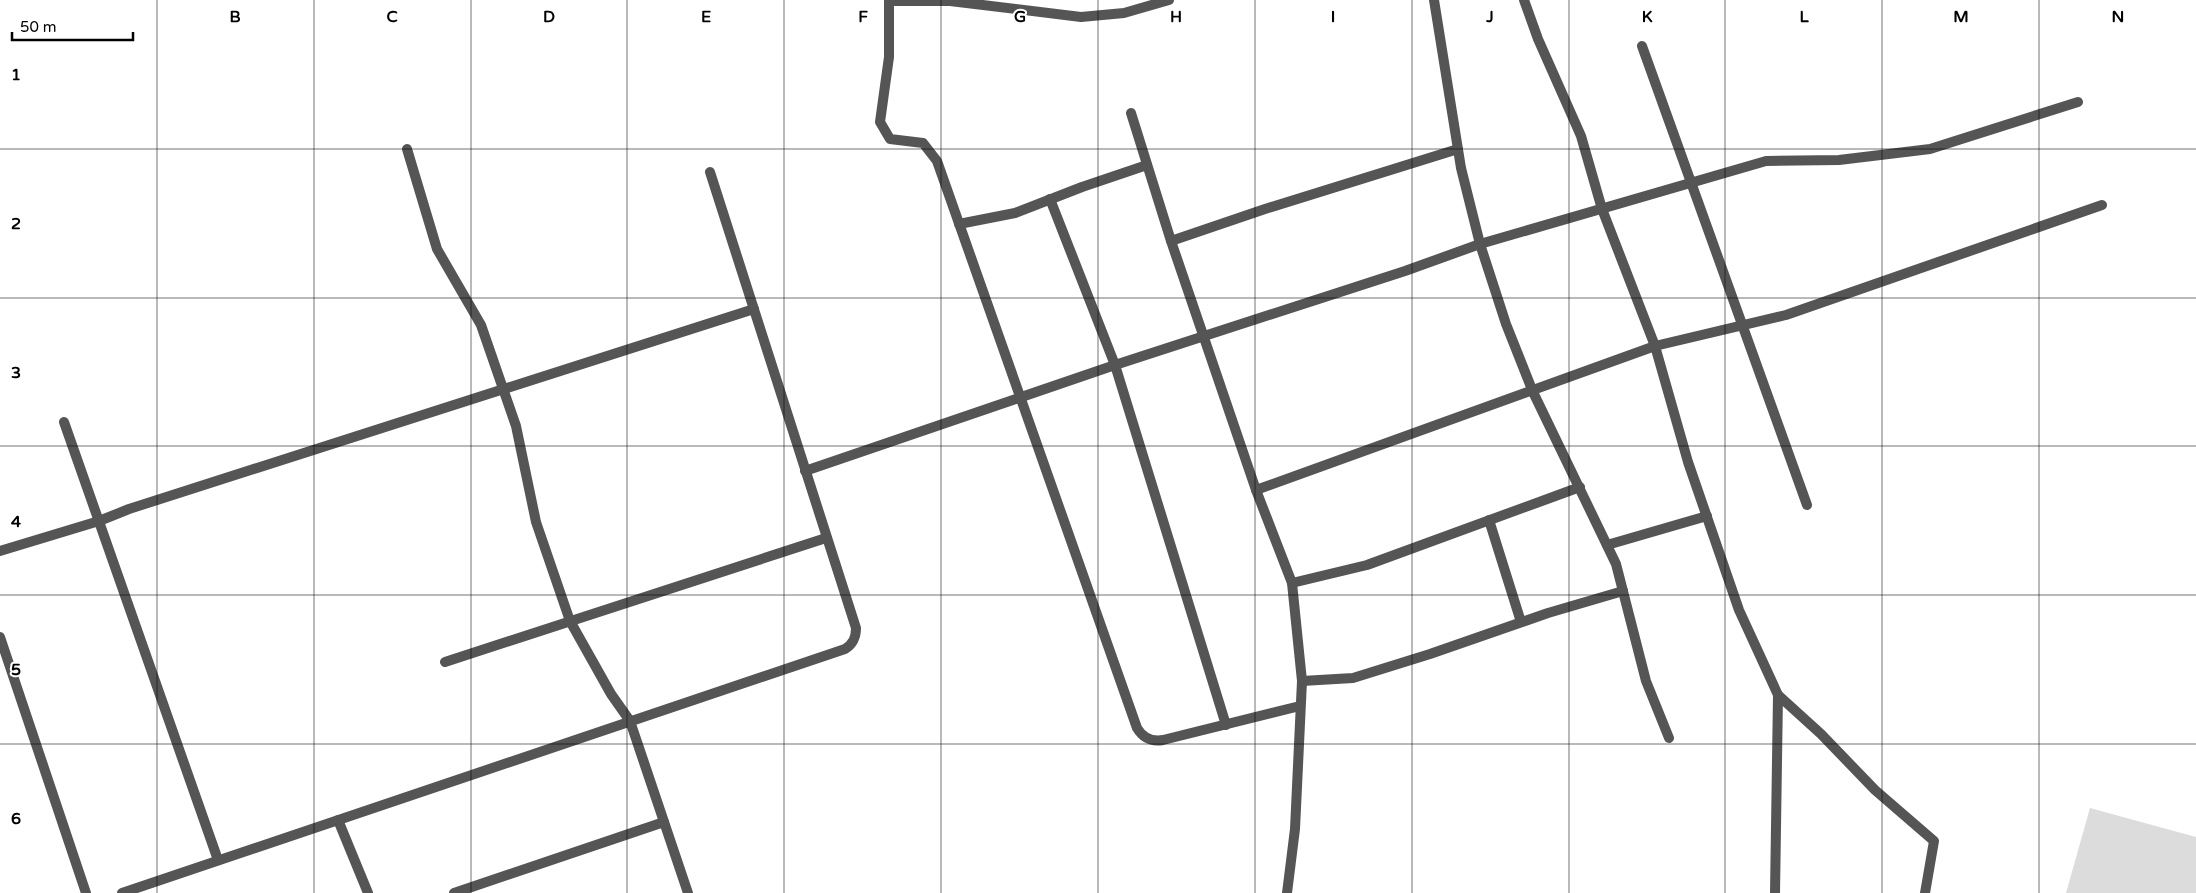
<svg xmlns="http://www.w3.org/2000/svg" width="2196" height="893" viewBox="0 0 2196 893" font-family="'Varela Round',sans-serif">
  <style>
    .green { fill: #dcdcdc }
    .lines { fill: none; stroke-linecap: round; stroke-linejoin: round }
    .minor { stroke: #555; stroke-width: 10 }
    .grid { fill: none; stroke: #000; stroke-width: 1; stroke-opacity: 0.55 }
    .grid-label { font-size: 16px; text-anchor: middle; font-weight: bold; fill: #000; stroke: #fff; stroke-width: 4; stroke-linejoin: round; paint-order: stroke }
  </style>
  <rect width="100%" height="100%" fill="#fff"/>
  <!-- green -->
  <polygon class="green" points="2090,808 2196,837 2196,893 2066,893"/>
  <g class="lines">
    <!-- minor -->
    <g class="minor">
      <path d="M889,0V57L880,122L890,139L923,143L937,161L1137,728C1143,738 1151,742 1163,740L1300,706"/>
      <polyline points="1434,0 1461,168 1480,244 1506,324 1533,392 1616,564 1646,681 1669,738"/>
      <polyline points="1524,0 1538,39 1581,136 1602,209 1655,346 1688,462 1739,610 1778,695 1821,734 1875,790 1934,841 1925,893"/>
      <polyline points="889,1 950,1 1081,17 1124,13 1169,0"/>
      <polyline points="1642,46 1807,505"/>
      <polyline points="1131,113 1171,241 1256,490 1292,583 1302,681 1295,829 1287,893"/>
      <polyline points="407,149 437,249 481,325 516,426 536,522 570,621 611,694 630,721 688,893"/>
      <polyline points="1050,199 1115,365 1226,725"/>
      <polyline points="959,224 1015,213 1082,187 1147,165"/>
      <polyline points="1171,241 1265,209 1458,149"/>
      <polyline points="64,422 218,860"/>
      <polyline points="805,471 1115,365 1405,271 1480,244 1766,161 1839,160 1930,149 2078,102"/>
      <polyline points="1256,490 1655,346 1786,315 2102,205"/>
      <polyline points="1489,520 1521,622"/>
      <polyline points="1607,545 1707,516"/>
      <polyline points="0,551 99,521 129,509 754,309"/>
      <polyline points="1292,583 1367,565 1580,487"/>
      <polyline points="0,637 86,893"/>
      <polyline points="445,662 826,538"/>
      <polyline points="1302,681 1353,678 1430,654 1548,613 1623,591"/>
      <polyline points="338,820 368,893"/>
      <path d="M122,893L845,649C853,644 856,638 856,628L710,172"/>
      <polyline points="454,893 664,822"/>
      <polyline points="1775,893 1778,695"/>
    </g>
  </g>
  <!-- grid -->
  <path class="grid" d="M157,0V893M314,0V893M471,0V893M627,0V893M784,0V893M941,0V893M1098,0V893M1255,0V893M1412,0V893M1569,0V893M1725,0V893M1882,0V893M2039,0V893M0,149H2196M0,298H2196M0,446H2196M0,595H2196M0,744H2196"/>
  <g class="grid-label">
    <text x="235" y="22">B</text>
    <text x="392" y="22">C</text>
    <text x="549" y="22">D</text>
    <text x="706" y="22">E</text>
    <text x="863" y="22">F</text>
    <text x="1020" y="22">G</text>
    <text x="1176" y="22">H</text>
    <text x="1333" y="22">I</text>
    <text x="1490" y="22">J</text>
    <text x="1647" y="22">K</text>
    <text x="1804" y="22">L</text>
    <text x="1961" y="22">M</text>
    <text x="2118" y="22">N</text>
    <text x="16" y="80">1</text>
    <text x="16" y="229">2</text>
    <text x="16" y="378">3</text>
    <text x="16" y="527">4</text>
    <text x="16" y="675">5</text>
    <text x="16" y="824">6</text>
  </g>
  <!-- scale -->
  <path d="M12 32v8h121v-8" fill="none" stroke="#000000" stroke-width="2.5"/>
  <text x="20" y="32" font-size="15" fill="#000000" stroke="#ffffff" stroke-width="4" paint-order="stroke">50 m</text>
</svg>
